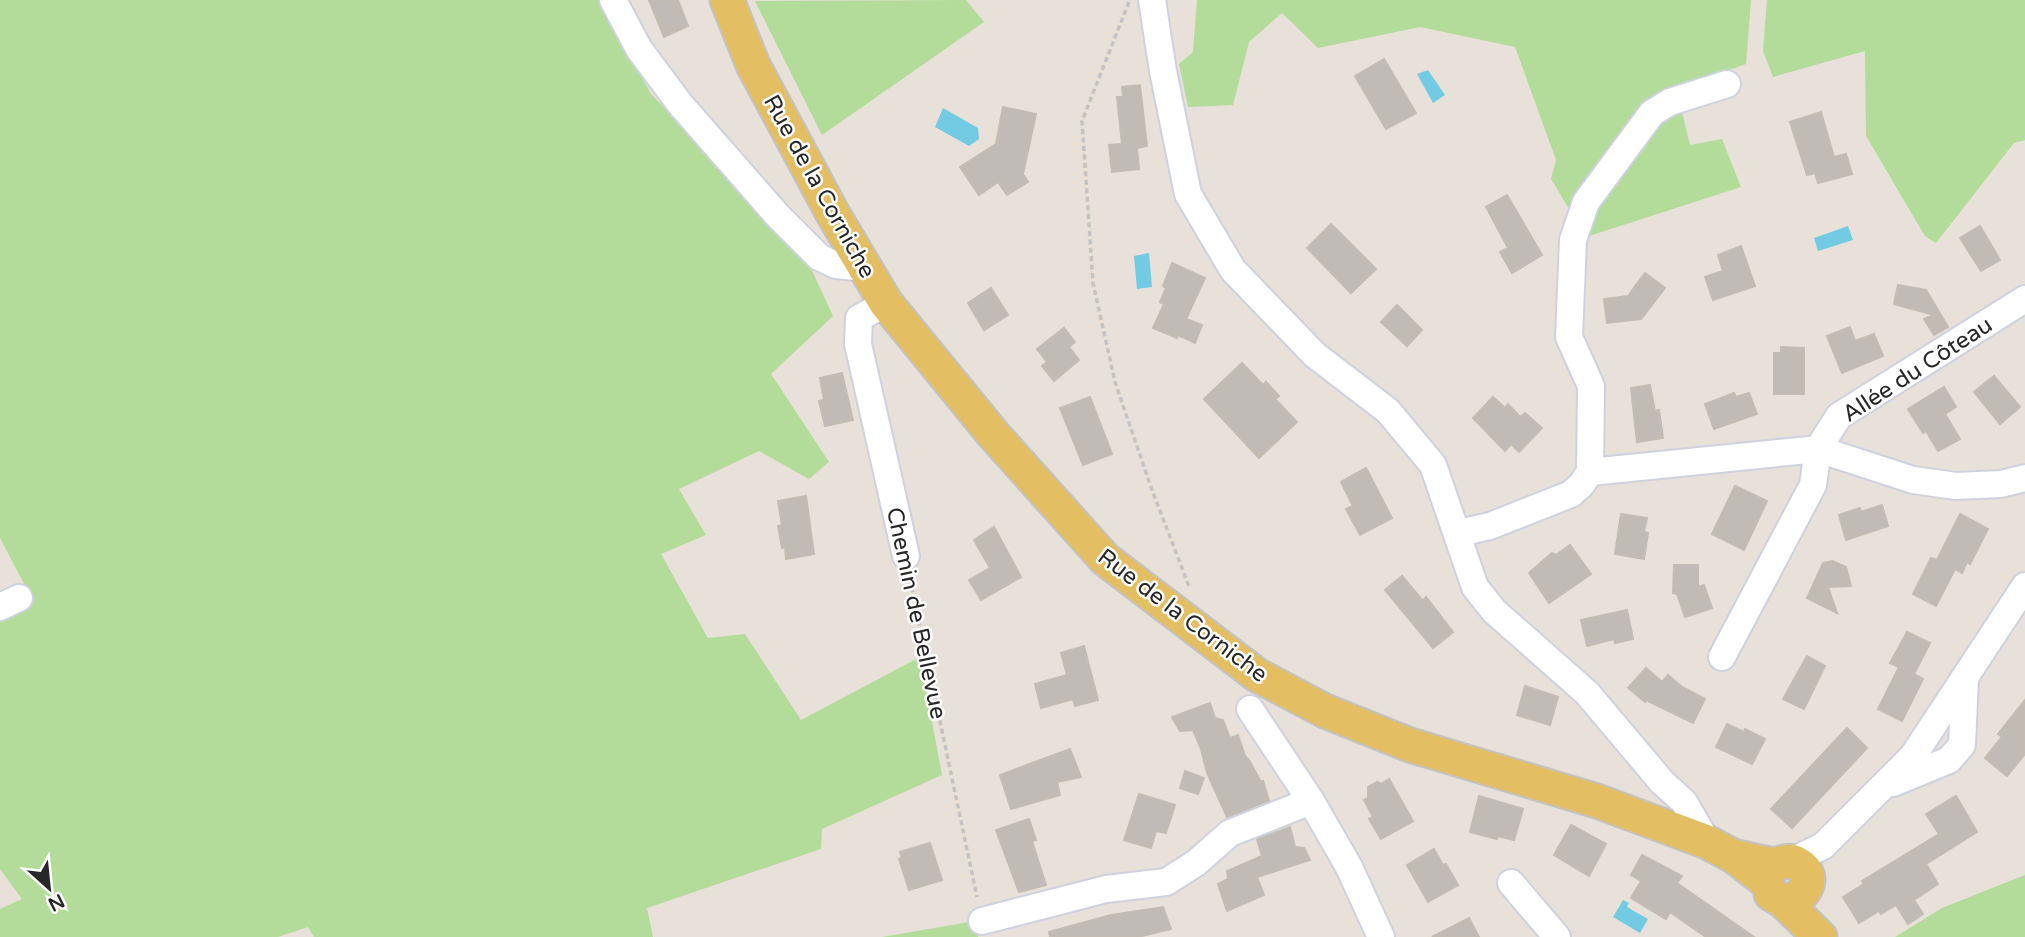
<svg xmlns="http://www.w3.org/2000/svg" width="2025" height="937" viewBox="0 0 2025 937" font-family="'Varela Round',sans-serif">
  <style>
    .green { fill: #b3db99 }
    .water { fill: #73cbe3 }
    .building { fill: #c0bbb6; stroke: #c3bcb3; stroke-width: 2 }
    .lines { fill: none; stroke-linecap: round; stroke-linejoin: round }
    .minor-casing { stroke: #ced2df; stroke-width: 30 }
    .major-casing { stroke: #c3c3c3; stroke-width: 37 }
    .path { stroke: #c3c3c3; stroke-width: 3.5; stroke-dasharray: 5 3.5; stroke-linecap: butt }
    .minor { stroke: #fff; stroke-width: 26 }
    .major { stroke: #e3be63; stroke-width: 33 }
    .labels { text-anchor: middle; stroke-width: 5; stroke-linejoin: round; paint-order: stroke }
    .street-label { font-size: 23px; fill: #272727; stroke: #fff }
  </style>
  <rect width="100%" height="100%" fill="#e8e1d9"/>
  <!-- green -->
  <g class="green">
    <polygon points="0,0 600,0 651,94 803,251 833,316 771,374 829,462 809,479 759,451 679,489 706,535 661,554 708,638 745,634 801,720 920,657 942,775 822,829 821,849 647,908 653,937 314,937 308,927 278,937 0,937 0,909 22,899 0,869 0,618 33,601 0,538"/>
    <polygon points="966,0 984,22 822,135 755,1"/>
    <polygon points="1197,0 1751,0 1746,64 1654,97 1682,112 1690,145 1722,139 1741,187 1586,237 1551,179 1556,160 1515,47 1420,27 1318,48 1282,13 1249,42 1233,105 1188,107 1179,64 1193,52"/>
    <polygon points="1767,0 2025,0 2025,140 2014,143 1936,243 1925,236 1866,136 1865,51 1773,77 1763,51"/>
    <polygon points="2025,875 2025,937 1895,937 1942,908"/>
    <polygon points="975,921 978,937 882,937"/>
  </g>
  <!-- water -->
  <g class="water">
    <polygon points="1428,70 1445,95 1433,103 1417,74"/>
    <polygon points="943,108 978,128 979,139 969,146 935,127"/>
    <polygon points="1848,226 1853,240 1818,251 1814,238"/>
    <polygon points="1149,253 1152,287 1137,289 1134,256"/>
    <polygon points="1623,900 1629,903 1627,907 1648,919 1640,933 1613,917"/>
  </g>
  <!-- building -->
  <g class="building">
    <polygon points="649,0 678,0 688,26 664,37"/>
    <polygon points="1384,59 1416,113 1386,129 1355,76"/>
    <polygon points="1140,85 1147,146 1137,148 1139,169 1112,172 1109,145 1122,144 1117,97 1123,97 1122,87"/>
    <polygon points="1003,107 1036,114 1023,174 1028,182 1007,195 998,182 979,195 960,167 996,144"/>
    <polygon points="1821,112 1834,157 1846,154 1852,174 1818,183 1815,173 1807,175 1790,122"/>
    <polygon points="1507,195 1542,255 1512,273 1500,252 1508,248 1486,207"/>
    <polygon points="1331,224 1376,269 1351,293 1307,248"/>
    <polygon points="1980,226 2000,260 1981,271 1960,238"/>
    <polygon points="1741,246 1755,286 1713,300 1705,277 1723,271 1718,255"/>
    <polygon points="1172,263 1205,278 1186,319 1202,325 1195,343 1178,335 1177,338 1153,328 1164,304 1160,302 1166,288 1163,286"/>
    <polygon points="1645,273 1665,288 1641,319 1607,323 1604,299 1628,296"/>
    <polygon points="1898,285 1926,290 1948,327 1934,335 1924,319 1934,315 1894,304"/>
    <polygon points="991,288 1008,315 984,330 968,303"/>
    <polygon points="1397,305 1422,330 1407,346 1381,322"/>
    <polygon points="1850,327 1855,341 1874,334 1883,356 1842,373 1827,336"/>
    <polygon points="1064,328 1075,342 1069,347 1079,360 1054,381 1042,366 1047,362 1037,349"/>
    <polygon points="1781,347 1804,348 1804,394 1774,394 1774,353 1781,353"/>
    <polygon points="1242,363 1263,385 1266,382 1279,396 1275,399 1297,422 1259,458 1204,399"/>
    <polygon points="842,373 853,420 825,426 819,401 824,400 820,378"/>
    <polygon points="1994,376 2020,407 2000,424 1974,392"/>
    <polygon points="1650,385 1655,411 1659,410 1663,438 1637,442 1631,388"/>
    <polygon points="1944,387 1956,407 1945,414 1960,439 1938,451 1926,431 1923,433 1908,409"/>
    <polygon points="1734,393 1736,397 1749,393 1757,414 1714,429 1705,404"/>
    <polygon points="1090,397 1112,454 1083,465 1060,408"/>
    <polygon points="1493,397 1505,408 1508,404 1520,417 1525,413 1542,428 1519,452 1511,444 1505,451 1473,418"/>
    <polygon points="1366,468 1392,518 1360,535 1346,509 1353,506 1341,482"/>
    <polygon points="1735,486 1767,501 1744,550 1712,534"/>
    <polygon points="806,496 814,554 786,559 785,547 782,548 778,526 782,525 778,501"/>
    <polygon points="1882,505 1888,526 1846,540 1839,515 1860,508 1861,512"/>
    <polygon points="1621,514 1647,518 1644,532 1648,533 1644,559 1615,554"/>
    <polygon points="1960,514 1988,529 1970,564 1967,562 1962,573 1955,569 1936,606 1913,594 1931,558 1937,560"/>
    <polygon points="994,527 1021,577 981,600 969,580 990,568 974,540"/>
    <polygon points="1570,545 1591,574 1549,603 1529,573 1552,553 1556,555"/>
    <polygon points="1832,561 1846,567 1851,586 1828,587 1837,613 1807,598 1823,563"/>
    <polygon points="1674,565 1698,565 1698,587 1704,585 1712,608 1685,617 1677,594 1673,593"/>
    <polygon points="1402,576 1423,601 1426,597 1453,632 1433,648 1385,590"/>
    <polygon points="1627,610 1633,639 1615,643 1614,639 1587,646 1581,620"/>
    <polygon points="1907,632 1930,643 1914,674 1923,679 1902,721 1878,709 1899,667 1890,663"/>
    <polygon points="1084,646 1098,700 1075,706 1073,699 1041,708 1035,684 1067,675 1061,653"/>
    <polygon points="1807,656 1825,666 1804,709 1783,699"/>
    <polygon points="1646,668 1662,682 1668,675 1682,687 1705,699 1693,723 1646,700 1645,702 1628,688"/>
    <polygon points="1525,686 1558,697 1550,725 1517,715"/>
    <polygon points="2025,700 2025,754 2007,776 1985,758 2002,737 1998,734"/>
    <polygon points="1210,703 1215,718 1223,720 1230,738 1238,735 1245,756 1249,760 1261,782 1263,781 1269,801 1227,817 1207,773 1201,749 1193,730 1180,731 1172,717"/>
    <polygon points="1727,724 1744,732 1745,729 1765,739 1752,764 1716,747"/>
    <polygon points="1847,728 1867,748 1792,828 1771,809"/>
    <polygon points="1070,749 1081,777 1057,782 1060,795 1011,809 1000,775"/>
    <polygon points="1185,771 1204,778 1198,794 1180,788"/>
    <polygon points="1389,779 1413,821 1381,839 1369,819 1373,817 1364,800 1368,798 1368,787 1377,782 1381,784"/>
    <polygon points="1139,794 1175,805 1166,833 1156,831 1151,848 1124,840"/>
    <polygon points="1479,796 1523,809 1514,840 1498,836 1497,839 1470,832"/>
    <polygon points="1956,796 1977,832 1926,864 1938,884 1914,900 1923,914 1908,924 1896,905 1881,914 1879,911 1859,923 1843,897 1864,884 1862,881 1939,834 1926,814"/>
    <polygon points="1029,819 1036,840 1032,841 1046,885 1019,892 996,830"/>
    <polygon points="1571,825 1606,844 1589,876 1554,855"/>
    <polygon points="1290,827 1295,847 1304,848 1310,860 1257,877 1264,895 1227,911 1218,884 1228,879 1227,871 1262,856 1257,839"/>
    <polygon points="930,843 942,880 909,890 899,859 902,858 900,852"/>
    <polygon points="1434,849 1443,865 1446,864 1458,885 1428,902 1407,865"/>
    <polygon points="1642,855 1682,876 1677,883 1754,937 1706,937 1670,912 1666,919 1631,898 1641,881 1631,875"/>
    <polygon points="1163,907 1171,929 1138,937 1050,937 1049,932 1111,915"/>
    <polygon points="1469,918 1479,937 1432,937"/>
  </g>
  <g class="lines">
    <!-- minor casing -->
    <g class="minor-casing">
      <g id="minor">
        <polyline points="613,0 639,49 680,104 778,216 819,257 836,265 865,268"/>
        <polyline points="1152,0 1163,71 1188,194 1233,270 1315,355 1388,411 1433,465 1475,587 1494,611 1587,693 1662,782 1684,802 1707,842"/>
        <polyline points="886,303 859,318 858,344 906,556"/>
        <polyline points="1590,472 1818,449 1913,480 1956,486 2001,484 2025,478"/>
        <polyline points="1459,533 1490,526 1571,494 1581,485 1590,472 1591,386 1569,337 1573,240 1586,202 1652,113 1670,102 1727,84"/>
        <polyline points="0,607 19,598"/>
        <polyline points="1722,657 1813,485 1818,449 1839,416 2025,299"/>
        <polyline points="1250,709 1311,801 1349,867 1381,937"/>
        <polyline points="1893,783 1949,760 1962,745 1965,679"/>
        <polyline points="1792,861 1823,846 1913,756 2025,586"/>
        <polyline points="1511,883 1557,937"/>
        <polyline points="982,921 1106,889 1166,882 1196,863 1230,833 1311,801"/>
      </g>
    </g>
    <!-- major casing -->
    <g class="major-casing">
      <g id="major">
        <polyline points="727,0 753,65 833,214 886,303 993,434 1105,559 1257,675 1325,711 1410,745 1597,801 1707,842 1735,857 1766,881"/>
        <path d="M1737,857C1749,859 1766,865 1777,864C1785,862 1790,859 1798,864C1819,876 1803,903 1783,901"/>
        <polyline points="1771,894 1783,901 1820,937"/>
      </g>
    </g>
    <!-- path -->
    <g class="path">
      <polyline points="1129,2 1082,121 1093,283 1115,382 1152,490 1190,589"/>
      <polyline points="910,579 977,897"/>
    </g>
    <!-- minor -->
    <use href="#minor" class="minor"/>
    <!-- major -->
    <use href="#major" class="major"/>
  </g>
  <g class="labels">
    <!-- street labels -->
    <g class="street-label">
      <text transform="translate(820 186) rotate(61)" y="8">Rue de la Corniche</text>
      <text transform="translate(1917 369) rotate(-33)" y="8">Allée du Côteau</text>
      <text transform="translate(917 613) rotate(78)" y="8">Chemin de Bellevue</text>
      <text transform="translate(1183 615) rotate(37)" y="8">Rue de la Corniche</text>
    </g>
  </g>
  <!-- north arrow -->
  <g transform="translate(49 888) rotate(153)" stroke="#ffffff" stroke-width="5" paint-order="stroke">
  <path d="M0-5L12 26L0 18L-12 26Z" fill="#272727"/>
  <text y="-10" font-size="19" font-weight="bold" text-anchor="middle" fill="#272727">N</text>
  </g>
</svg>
